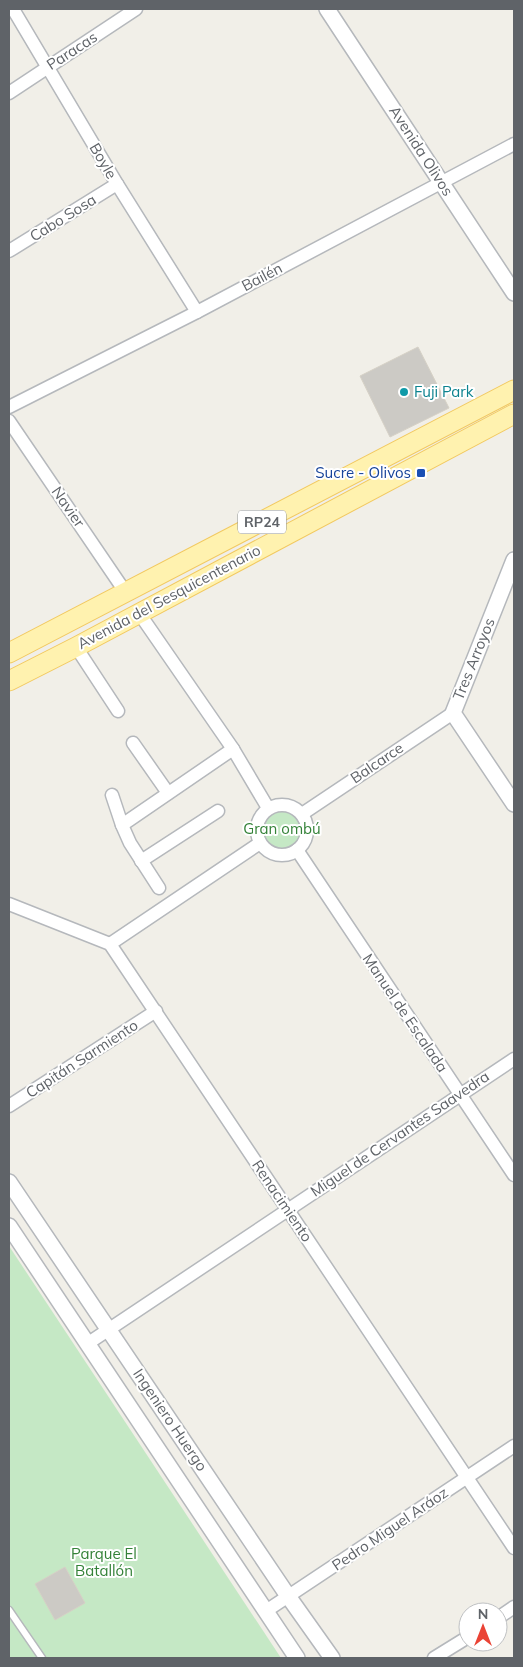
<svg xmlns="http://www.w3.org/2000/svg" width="523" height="1667" viewBox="0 0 523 1667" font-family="Mulish,sans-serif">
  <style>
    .green { fill: #c5e8c5 }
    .building { fill: #cccac5; stroke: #d6d1c6 }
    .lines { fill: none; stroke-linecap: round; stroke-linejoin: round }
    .service-casing { stroke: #b5b8bc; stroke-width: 9 }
    .minor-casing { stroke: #b5b8bc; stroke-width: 15 }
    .tertiary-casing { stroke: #b5b8bc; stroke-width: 18 }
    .primary-casing { stroke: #f2c960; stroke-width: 21 }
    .service { stroke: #fff; stroke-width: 6 }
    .minor { stroke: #fff; stroke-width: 12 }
    .tertiary { stroke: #fff; stroke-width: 15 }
    .primary { stroke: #fff2af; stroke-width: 19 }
    .culture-dot { fill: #0f9aa8; stroke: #fff; stroke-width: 2 }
    .transit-dot { fill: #1a4fb4; stroke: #fff; stroke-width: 2 }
    .labels { text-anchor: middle; stroke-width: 4; stroke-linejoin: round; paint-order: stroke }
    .shield { fill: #fff; stroke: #8f9295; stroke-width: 1 }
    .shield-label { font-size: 14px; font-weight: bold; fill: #5f6368 }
    .street-label { font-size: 15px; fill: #5f6368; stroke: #fff }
    .culture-label { font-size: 15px; fill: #0d838f; stroke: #fff; text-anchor: start }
    .transit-label { font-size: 15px; fill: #164399; stroke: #fff; text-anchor: end }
    .park-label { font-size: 15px; fill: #348238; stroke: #fff }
  </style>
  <rect width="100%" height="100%" fill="#f1efe8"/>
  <!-- green -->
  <g class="green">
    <circle cx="282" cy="829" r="22"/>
    <polygon points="9,1246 281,1658 9,1658"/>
  </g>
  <!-- building -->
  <g class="building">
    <polygon points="418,347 449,408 390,437 360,376"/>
    <polygon points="65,1567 85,1603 55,1620 35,1584"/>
  </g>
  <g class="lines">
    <!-- service casing -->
    <g class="service-casing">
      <polyline id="service" points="9,1610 42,1658"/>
    </g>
    <!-- minor casing -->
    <g class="minor-casing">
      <g id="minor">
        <polyline points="13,9 117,184 197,312"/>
        <polyline points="9,93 136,9"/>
        <polyline points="9,251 117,184"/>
        <polyline points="9,407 197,312 514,144"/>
        <polyline points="9,421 126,593"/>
        <polyline points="139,613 233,749 268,808"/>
        <polyline points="76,647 118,711"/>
        <polyline points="133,743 168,793"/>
        <polyline points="112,795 122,825"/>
        <circle cx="282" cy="830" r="25"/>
        <polyline points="302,814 453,713"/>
        <polyline points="297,850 514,1175"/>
        <polyline points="141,861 218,811"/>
        <polyline points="159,888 130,843 122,825 233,749"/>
        <polyline points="9,904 110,944 514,1548"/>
        <polyline points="110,944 260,843"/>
        <polyline points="9,1106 156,1011"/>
        <polyline points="87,1344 514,1059"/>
        <polyline points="266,1611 514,1446"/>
        <polyline points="498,1618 514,1607"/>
        <polyline points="434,1658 468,1637"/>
      </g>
    </g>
    <!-- tertiary casing -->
    <g class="tertiary-casing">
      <g id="tertiary">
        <polyline points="327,9 514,293"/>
        <polyline points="514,560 453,713 514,804"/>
        <polyline points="9,1182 288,1596 332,1658"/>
        <polyline points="9,1226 297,1658"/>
      </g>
    </g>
    <!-- primary casing -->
    <g class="primary-casing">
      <g id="primary">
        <polyline points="9,653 514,390"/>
        <polyline points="9,681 76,647 514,414"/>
      </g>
    </g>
    <!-- service -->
    <use href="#service" class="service"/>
    <!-- minor -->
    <use href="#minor" class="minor"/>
    <!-- tertiary -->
    <use href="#tertiary" class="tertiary"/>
    <!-- primary -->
    <use href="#primary" class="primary"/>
  </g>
  <!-- markers -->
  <circle class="culture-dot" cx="404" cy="392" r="5"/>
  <rect class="transit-dot" x="416" y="468" width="10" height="10" rx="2.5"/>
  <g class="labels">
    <!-- shield labels -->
    <rect class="shield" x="238" y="510.5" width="48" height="23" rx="4"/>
    <g class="shield-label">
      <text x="262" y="527">RP24</text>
    </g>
    <!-- street labels -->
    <g class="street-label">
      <text transform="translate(72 51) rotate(-33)" y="5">Paracas</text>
      <text transform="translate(421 151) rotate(57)" y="5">Avenida Olivos</text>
      <text transform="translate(103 161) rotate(60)" y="5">Boyle</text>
      <text transform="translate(63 218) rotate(-32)" y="5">Cabo Sosa</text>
      <text transform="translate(262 277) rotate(-28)" y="5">Bailén</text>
      <text transform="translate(68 507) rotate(55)" y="5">Navier</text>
      <text transform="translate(169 597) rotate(-28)" y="5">Avenida del Sesquicentenario</text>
      <text transform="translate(474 659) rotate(-68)" y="5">Tres Arroyos</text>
      <text transform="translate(377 763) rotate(-34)" y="5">Balcarce</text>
      <text transform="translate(405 1013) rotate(56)" y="5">Manuel de Escalada</text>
      <text transform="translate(82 1059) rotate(-33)" y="5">Capitán Sarmiento</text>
      <text transform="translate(400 1134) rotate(-34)" y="5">Miguel de Cervantes Saavedra</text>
      <text transform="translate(282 1201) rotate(56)" y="5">Renacimiento</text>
      <text transform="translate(170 1420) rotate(56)" y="5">Ingeniero Huergo</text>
      <text transform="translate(390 1529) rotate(-34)" y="5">Pedro Miguel Aráoz</text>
    </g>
    <!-- culture labels -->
    <g class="culture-label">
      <text x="414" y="397">Fuji Park</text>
    </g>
    <!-- transit labels -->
    <g class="transit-label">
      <text x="411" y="478">Sucre - Olivos</text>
    </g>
    <!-- park labels -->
    <g class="park-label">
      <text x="282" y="834">Gran ombú</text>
      <text x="104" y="1559">Parque El<tspan x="104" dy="17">Batallón</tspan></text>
    </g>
  </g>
  <!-- border -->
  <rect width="523" height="1667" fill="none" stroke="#5f6368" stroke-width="20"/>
  <!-- north arrow -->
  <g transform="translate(483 1627)"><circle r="24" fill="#ffffff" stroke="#bfc1c3"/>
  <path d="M0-4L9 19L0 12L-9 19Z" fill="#ea4335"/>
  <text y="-8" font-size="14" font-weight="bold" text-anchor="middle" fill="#5f6368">N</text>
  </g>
</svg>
